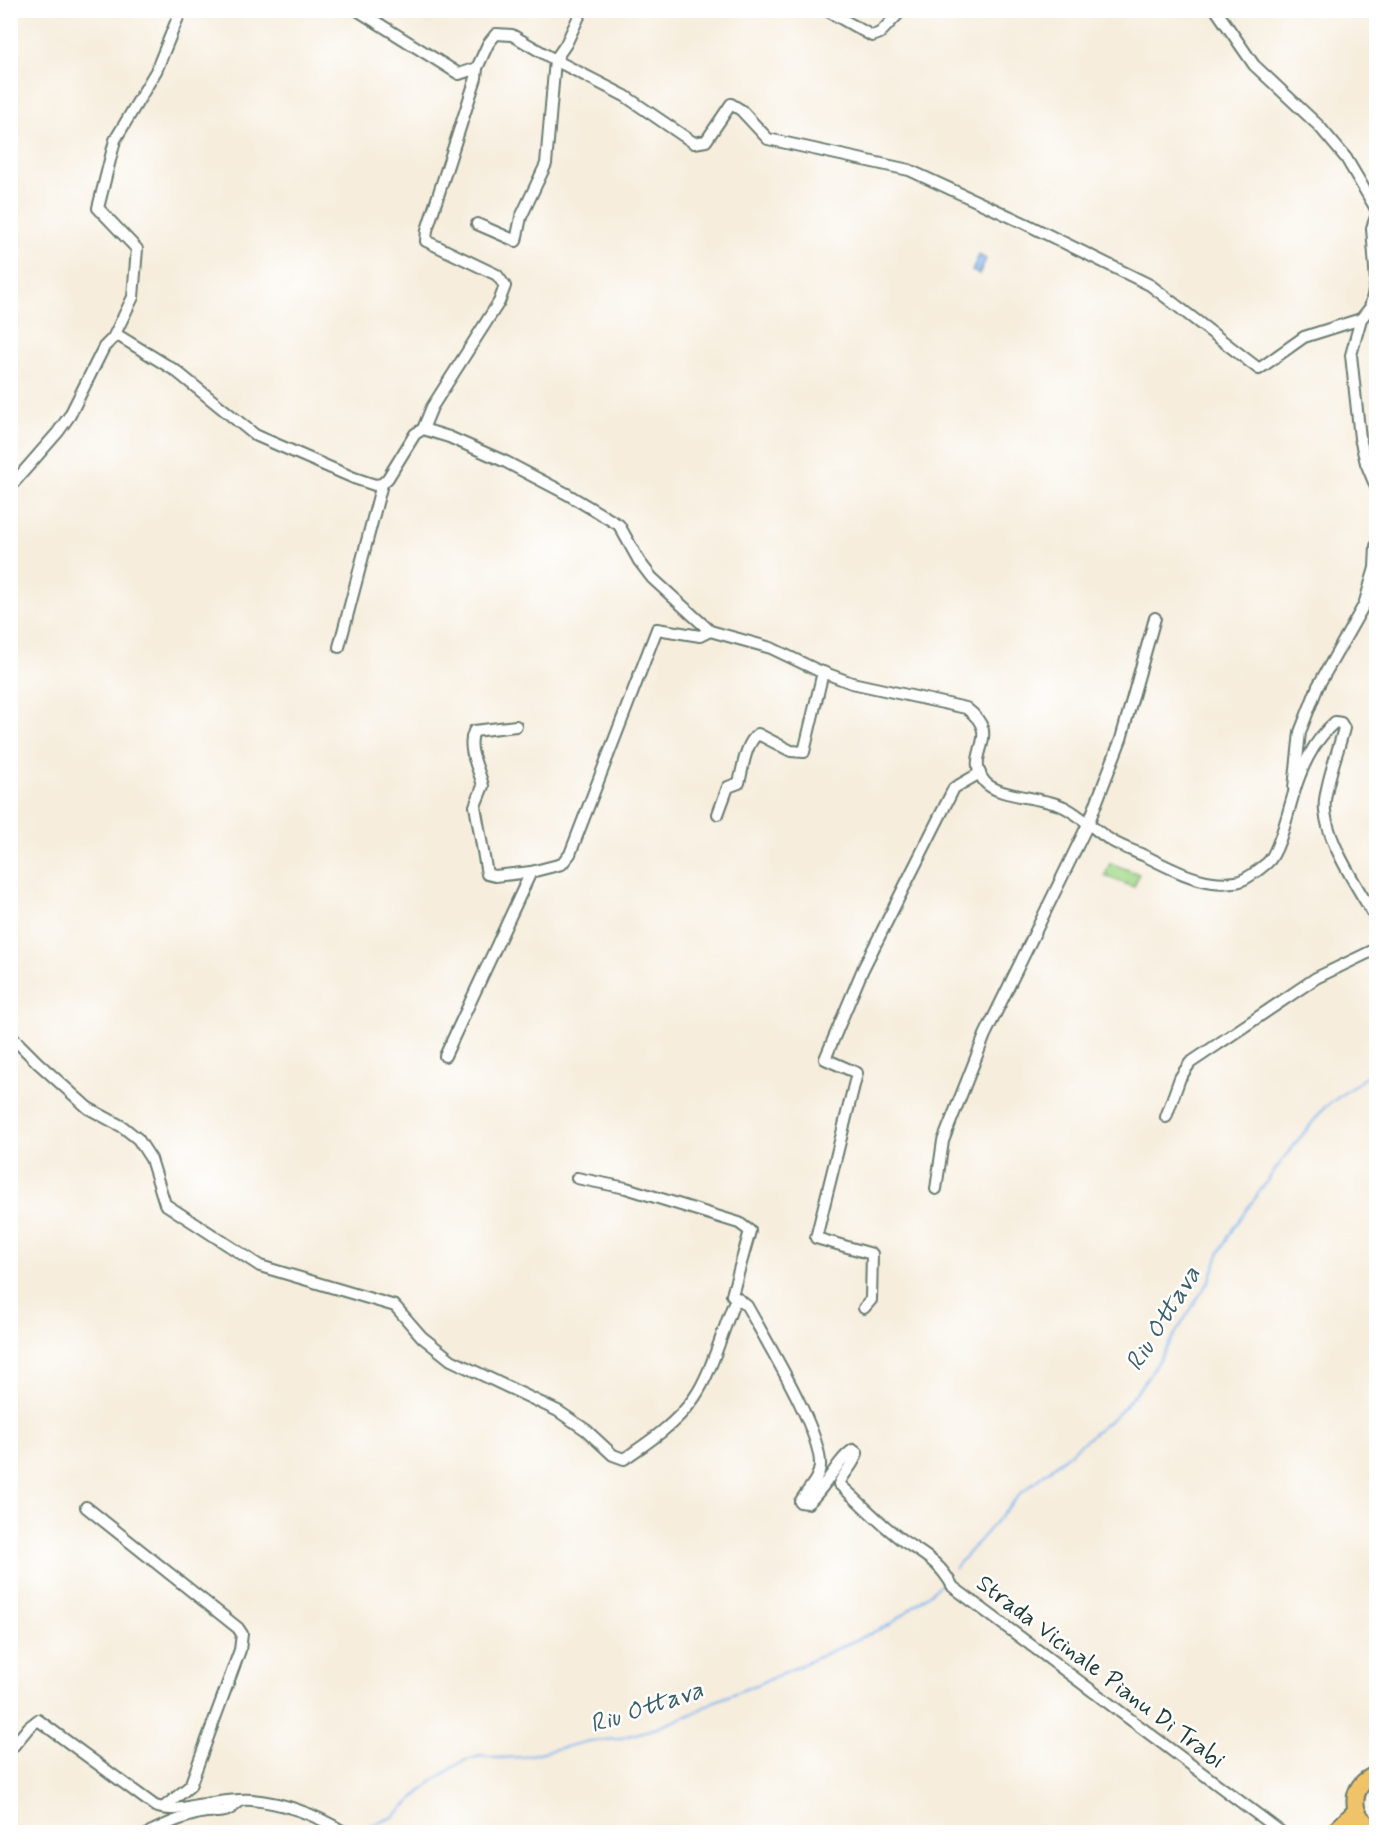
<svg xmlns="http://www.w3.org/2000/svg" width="1387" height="1843" viewBox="0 0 1387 1843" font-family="Mynerve,sans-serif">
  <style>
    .green { fill: #a3d989; stroke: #618b5e; stroke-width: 1.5 }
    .water { fill: #82b5ef; stroke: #507992; stroke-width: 1.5 }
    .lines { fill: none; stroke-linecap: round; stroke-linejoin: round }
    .stream { stroke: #82b5ef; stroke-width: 2 }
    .street-casing { stroke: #6a7b6f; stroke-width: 14 }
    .primary-casing { stroke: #6a7b6f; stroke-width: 20 }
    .street { stroke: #fff; stroke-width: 10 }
    .primary { stroke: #f0c369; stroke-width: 16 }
    .labels { text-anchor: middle; stroke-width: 5; stroke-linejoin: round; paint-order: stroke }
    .street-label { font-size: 24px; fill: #1f3d34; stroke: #fff }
    .water-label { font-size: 26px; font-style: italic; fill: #3d616c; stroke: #fff }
  </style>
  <rect width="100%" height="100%" fill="#fff"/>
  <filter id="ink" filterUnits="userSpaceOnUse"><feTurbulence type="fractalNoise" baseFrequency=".0167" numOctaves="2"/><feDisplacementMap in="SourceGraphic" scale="12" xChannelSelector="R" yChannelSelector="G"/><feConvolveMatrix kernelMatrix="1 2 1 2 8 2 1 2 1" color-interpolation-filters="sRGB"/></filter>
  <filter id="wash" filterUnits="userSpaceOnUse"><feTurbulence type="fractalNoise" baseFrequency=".008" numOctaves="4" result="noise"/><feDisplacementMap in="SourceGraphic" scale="24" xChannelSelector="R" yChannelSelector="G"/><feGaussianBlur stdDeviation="1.35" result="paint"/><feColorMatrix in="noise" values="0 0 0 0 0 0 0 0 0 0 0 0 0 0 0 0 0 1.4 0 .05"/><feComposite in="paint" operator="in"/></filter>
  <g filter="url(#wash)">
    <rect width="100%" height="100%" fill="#f6eddc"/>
    <!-- green -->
    <polygon class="green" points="1110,863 1139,874 1134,887 1105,876"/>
    <!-- water -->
    <polygon class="water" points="979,255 986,259 979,274 972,271"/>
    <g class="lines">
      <!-- stream -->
      <g class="stream">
        <polyline points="954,1569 1020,1494 1119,1413 1146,1380 1210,1279 1219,1254 1234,1227 1283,1159 1324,1108 1376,1069"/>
        <polyline points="354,1832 393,1817 433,1781 463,1761 481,1756 497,1758 523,1757 589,1741 617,1739 657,1728 692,1714 713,1702 768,1680 891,1624 943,1583"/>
      </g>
    </g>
  </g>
  <g filter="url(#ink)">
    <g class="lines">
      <!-- street casing -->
      <g class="street-casing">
        <g id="street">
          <polyline points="357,10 459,74 477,68 488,44 496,34 512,35 555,60 566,44 582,10"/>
          <polyline points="826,10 872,36 880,33 902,10"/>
          <polyline points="1216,10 1254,65 1319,126 1346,158 1376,209"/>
          <polyline points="1376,217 1372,228 1376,282 1370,308 1361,319 1351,355 1360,438 1366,463 1376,487"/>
          <polyline points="477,224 516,241 521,217 546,164 555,60 625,96 694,143 706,141 731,104 741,110 768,139 909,170 1026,224 1150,285 1259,369 1304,337 1361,319"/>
          <polyline points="113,338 133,297 137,249 98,208 115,140 156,71 181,10"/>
          <polyline points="423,429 432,407 499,302 505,286 497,275 426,241 427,230 476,78 477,68"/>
          <path d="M10,487L58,432L70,415L104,347L113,338L119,336L176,371L255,435L354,478L375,485L382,484L388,478L415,434L423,429L449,437L506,462L567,494L619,525L639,561L652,578L710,631L771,648L817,670L852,683L966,708C1005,737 963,753 984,781C997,798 1042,796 1064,807C1082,816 1095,831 1112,841C1122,847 1134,851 1145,856C1166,866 1189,879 1213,882C1220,883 1233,883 1240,881C1248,878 1260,869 1267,863C1279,853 1288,812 1293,796C1300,770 1314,740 1335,722L1341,723L1344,728C1338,752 1328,776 1325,800C1321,835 1359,889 1376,919"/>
          <polyline points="339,647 382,484"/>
          <path d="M516,726L474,731C466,749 479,768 483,786L475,806L487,874L495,876L531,872"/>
          <polyline points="1294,788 1300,732 1318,686 1364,605 1375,568 1376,546"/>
          <path d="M718,814L728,787L739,783C743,768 745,744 758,734L791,751L804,752L823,672"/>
          <path d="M10,1035L38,1063L88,1108L123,1127L138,1139L151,1159L165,1204L260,1266L395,1306L422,1337L451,1360L558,1411L586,1430L613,1455L624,1459C649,1442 677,1423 694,1398C711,1374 722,1332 734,1303L738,1299L747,1306C765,1339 822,1432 820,1466C819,1480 807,1490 800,1502L808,1503C826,1488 837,1460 853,1450L857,1453C854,1465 844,1472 839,1484C860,1502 880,1524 902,1540C924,1555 940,1562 953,1587L1281,1832"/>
          <polyline points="445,1056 531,872 562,864 570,854 657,629 700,636 710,631"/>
          <polyline points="1166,1117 1180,1078 1190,1063 1316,978 1376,949"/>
          <polyline points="577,1178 626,1188 739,1223 750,1231 732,1295 738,1299"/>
          <polyline points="936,1189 943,1141 985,1035 1089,822 1121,739 1155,618"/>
          <polyline points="864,1308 871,1300 872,1254 816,1238 857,1073 825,1059 863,969 954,788 980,773"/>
          <polyline points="86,1507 238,1628 242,1634 240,1650 190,1786 163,1808"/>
          <path d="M10,1750L29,1727L38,1720L155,1806C176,1813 184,1806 205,1804C220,1802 237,1799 252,1800C285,1803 316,1815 344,1832"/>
          <path d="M150,1832C166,1824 183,1817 200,1813C221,1809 221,1818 240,1801"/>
        </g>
      </g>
      <!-- primary casing -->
      <g class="primary-casing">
        <g id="primary">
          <path d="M1376,1775C1348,1784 1349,1820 1376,1828"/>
          <polyline points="1334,1832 1356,1811"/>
        </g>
      </g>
      <!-- street -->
      <use href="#street" class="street"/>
      <!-- primary -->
      <use href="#primary" class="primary"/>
    </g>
  </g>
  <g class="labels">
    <!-- street labels -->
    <g class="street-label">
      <text transform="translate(1101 1671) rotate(37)" y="8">Strada Vicinale Pianu Di Trabi</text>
    </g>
    <!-- water labels -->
    <g class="water-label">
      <text transform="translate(1162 1318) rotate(-58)" y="9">Riu Ottava</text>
      <text transform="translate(646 1706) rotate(-18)" y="9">Riu Ottava</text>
    </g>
  </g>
  <!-- margin -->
  <rect width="1387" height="1843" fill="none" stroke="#fff" stroke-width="36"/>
</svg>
